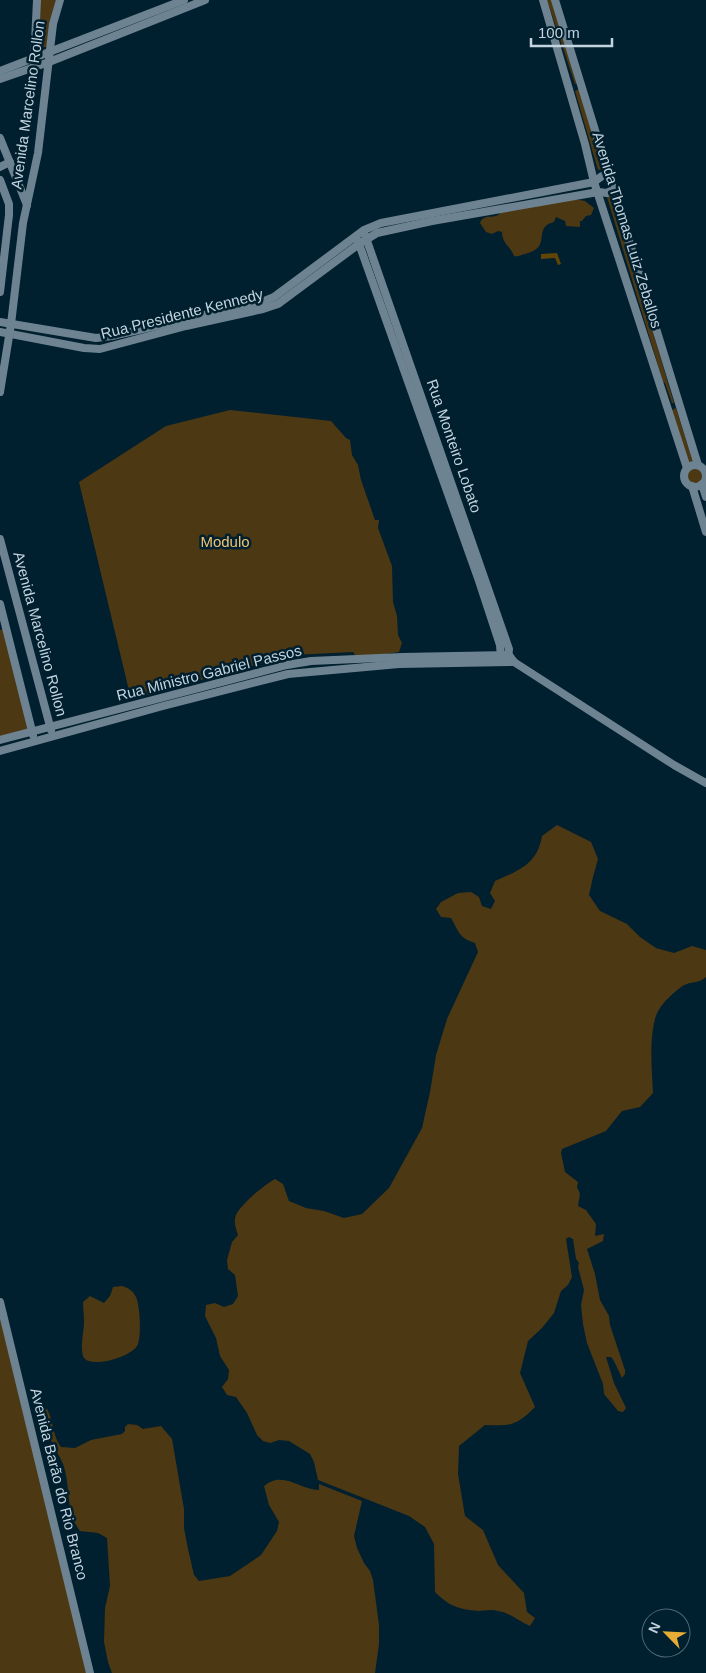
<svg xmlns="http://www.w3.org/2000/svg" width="706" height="1673" viewBox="0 0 706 1673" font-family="Helvetica,sans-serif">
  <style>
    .green { fill: #4c3813 }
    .water { fill: #614507 }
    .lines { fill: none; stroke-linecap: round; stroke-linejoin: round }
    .secondary { stroke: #6d8391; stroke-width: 8 }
    .labels { text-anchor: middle; stroke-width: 5; stroke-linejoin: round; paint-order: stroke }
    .street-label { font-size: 15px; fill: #c3d4df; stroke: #001f2f }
    .park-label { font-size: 15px; fill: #f0c373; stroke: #001f2f }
  </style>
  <rect width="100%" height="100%" fill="#001f2f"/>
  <!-- green -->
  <g class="green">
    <polygon points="40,0 57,0 54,7 49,47 40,47"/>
    <polygon points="547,0 553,0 578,83 575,84"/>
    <polygon points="579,89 603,169 598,170 575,91"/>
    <polygon points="612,195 674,403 672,403 665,383 663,382 607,197"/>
    <path d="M574,199L585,201L594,208L591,215L586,216L582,221H580V227L566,226L565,221L556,217L554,222C552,223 549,223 547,225C536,233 550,248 525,254C520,255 519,257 514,256C510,246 502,243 502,232L498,231L492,234L486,232L480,223C484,212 495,221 501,212Z"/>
    <polygon points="676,408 693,462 688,463 672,410"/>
    <path d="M230,410L331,421L346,438L350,440L352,455L358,465L361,480L375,520H379L378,528L392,566L393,602L397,616L398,635L402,643L399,652C394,653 362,657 359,656C355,656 355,655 353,652L293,655L131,699L79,482L166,426Z"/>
    <circle cx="694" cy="476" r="8"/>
    <polygon points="6,628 28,729 0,737 0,630"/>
    <path d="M557,825L591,842L598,859L593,877L589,895L600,911L627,924L640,937L656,948L674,953L692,946L706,950V977C699,984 688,981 681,987C671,995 658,1006 655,1019C649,1041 652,1071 653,1093L640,1107L622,1111L606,1131L562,1149L561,1153L565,1172L578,1182L577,1187L580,1194L578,1206L586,1210L596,1224L595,1236L604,1234L603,1241L587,1249L595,1274L600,1300L609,1316L610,1325L625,1370V1374L622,1378L614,1361L611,1357H606L614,1383L626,1408L623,1412L618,1411L604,1394L603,1384L587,1343L583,1324L581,1305L584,1290L578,1267L579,1263L576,1259L573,1239L569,1237L566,1239L572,1277L568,1285L561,1291L554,1313L542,1328L528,1341L520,1373L535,1407C516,1426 511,1426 485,1425L459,1446L458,1474L465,1516L483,1530L498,1565L524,1593L527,1612L535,1618L530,1626C518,1621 511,1613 498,1611C491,1609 484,1611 478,1611C458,1609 449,1606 435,1592L434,1544L425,1527L409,1516L318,1480L314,1462L310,1454L289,1441L279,1440L270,1443L263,1441L257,1435L247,1413L236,1397L227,1395L222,1387L228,1379L229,1370L220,1356L216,1338L205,1316L206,1305L215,1303L224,1307L233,1304L238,1296L235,1275L228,1269L227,1260L232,1242L238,1235C236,1229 233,1222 236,1215C241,1204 264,1185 275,1179L283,1184L289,1201L306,1208L324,1211L344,1218L362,1214L389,1188L422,1128L430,1092L436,1055L447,1019L478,952L475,943C459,938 459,932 451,918L441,917L436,909L441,902L458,893L471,892L479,897L482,906L491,909L495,901L490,893L495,881C519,870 537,865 542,836Z"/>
    <path d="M122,1286C129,1288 133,1291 136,1297C140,1305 142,1339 137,1346C131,1357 88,1370 83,1356C80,1345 84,1332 84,1321C84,1315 83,1309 83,1302L90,1296L104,1303L110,1296L113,1287Z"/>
    <polygon points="0,1312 89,1673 0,1673"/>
    <path d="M42,1407L47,1409C54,1421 52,1435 61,1447L75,1448L91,1440L122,1434L125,1431V1427L128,1424L137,1425L143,1429L161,1426L172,1439L184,1509V1528L188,1549L194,1575L199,1581L230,1576L261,1555L277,1531L279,1522L269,1505L264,1486C284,1470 299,1490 319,1490V1484L362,1501L354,1536L357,1548L364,1563L370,1571L373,1580L379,1625V1644L375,1673H112L108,1662L104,1642L105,1608L110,1586L107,1538L98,1533L80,1531C65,1512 71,1486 63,1464C60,1456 54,1449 51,1440C50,1436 50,1432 49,1429C46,1422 41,1415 42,1407Z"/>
  </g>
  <!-- water -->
  <polygon class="water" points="557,253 561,264 558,265 555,258 541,259 541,254"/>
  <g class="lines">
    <!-- secondary -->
    <g class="secondary">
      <polyline points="543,0 585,144 594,182 687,468"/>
      <polyline points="555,0 698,465"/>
      <polyline points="34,63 37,0"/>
      <polyline points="0,71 184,0"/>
      <polyline points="0,79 49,62 205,0"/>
      <polyline points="0,138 27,205"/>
      <polyline points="0,167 10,162"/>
      <polyline points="0,180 9,204 9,215 0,292"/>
      <polyline points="365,235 509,649 508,658"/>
      <polyline points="358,241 479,581 500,645 501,658"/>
      <polyline points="0,322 96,338 112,336 262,302 274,297 364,230 381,223 594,182 602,176 610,176"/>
      <polyline points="0,332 84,348 100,349 186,326 263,309 278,304 359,244 377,233 432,221 598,192 607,193 614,189"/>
      <polyline points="0,392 11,324 23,223 38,153 53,24 60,0"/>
      <circle cx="695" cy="476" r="11"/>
      <polyline points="702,484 706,497"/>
      <polyline points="692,486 706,532"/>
      <polyline points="0,539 51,730"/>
      <polyline points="0,604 33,735"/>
      <polyline points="0,740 287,665 311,661 402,657 509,655 514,662 528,671 674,765 706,783"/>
      <polyline points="0,751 163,706 288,674 399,664 514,662"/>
      <polyline points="0,1302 90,1673"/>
    </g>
  </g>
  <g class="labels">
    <!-- street labels -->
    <g class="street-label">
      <text transform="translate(28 105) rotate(-82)" y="5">Avenida Marcelino Rollon</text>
      <text transform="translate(627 230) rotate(73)" y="5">Avenida Thomas Luiz Zeballos</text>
      <text transform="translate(182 314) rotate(-14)" y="5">Rua Presidente Kennedy</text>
      <text transform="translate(454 446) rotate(71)" y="5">Rua Monteiro Lobato</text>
      <text transform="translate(40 634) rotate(75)" y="5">Avenida Marcelino Rollon</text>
      <text transform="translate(209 673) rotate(-14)" y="5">Rua Ministro Gabriel Passos</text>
      <text transform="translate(59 1484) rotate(76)" y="5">Avenida Barão do Rio Branco</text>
    </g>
    <!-- park labels -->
    <g class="park-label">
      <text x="225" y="547">Modulo</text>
    </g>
  </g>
  <!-- north arrow -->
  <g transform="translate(666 1633) rotate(294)"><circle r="24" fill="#001f2f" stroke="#4e6775"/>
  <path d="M0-4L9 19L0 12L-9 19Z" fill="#e7ac36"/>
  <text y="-8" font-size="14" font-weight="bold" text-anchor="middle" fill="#c3d4df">N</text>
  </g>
  <!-- scale -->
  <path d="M531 38v8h81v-8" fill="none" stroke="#c3d4df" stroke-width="2.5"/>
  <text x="538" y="38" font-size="15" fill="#c3d4df" stroke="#001f2f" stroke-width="4" paint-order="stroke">100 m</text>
</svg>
